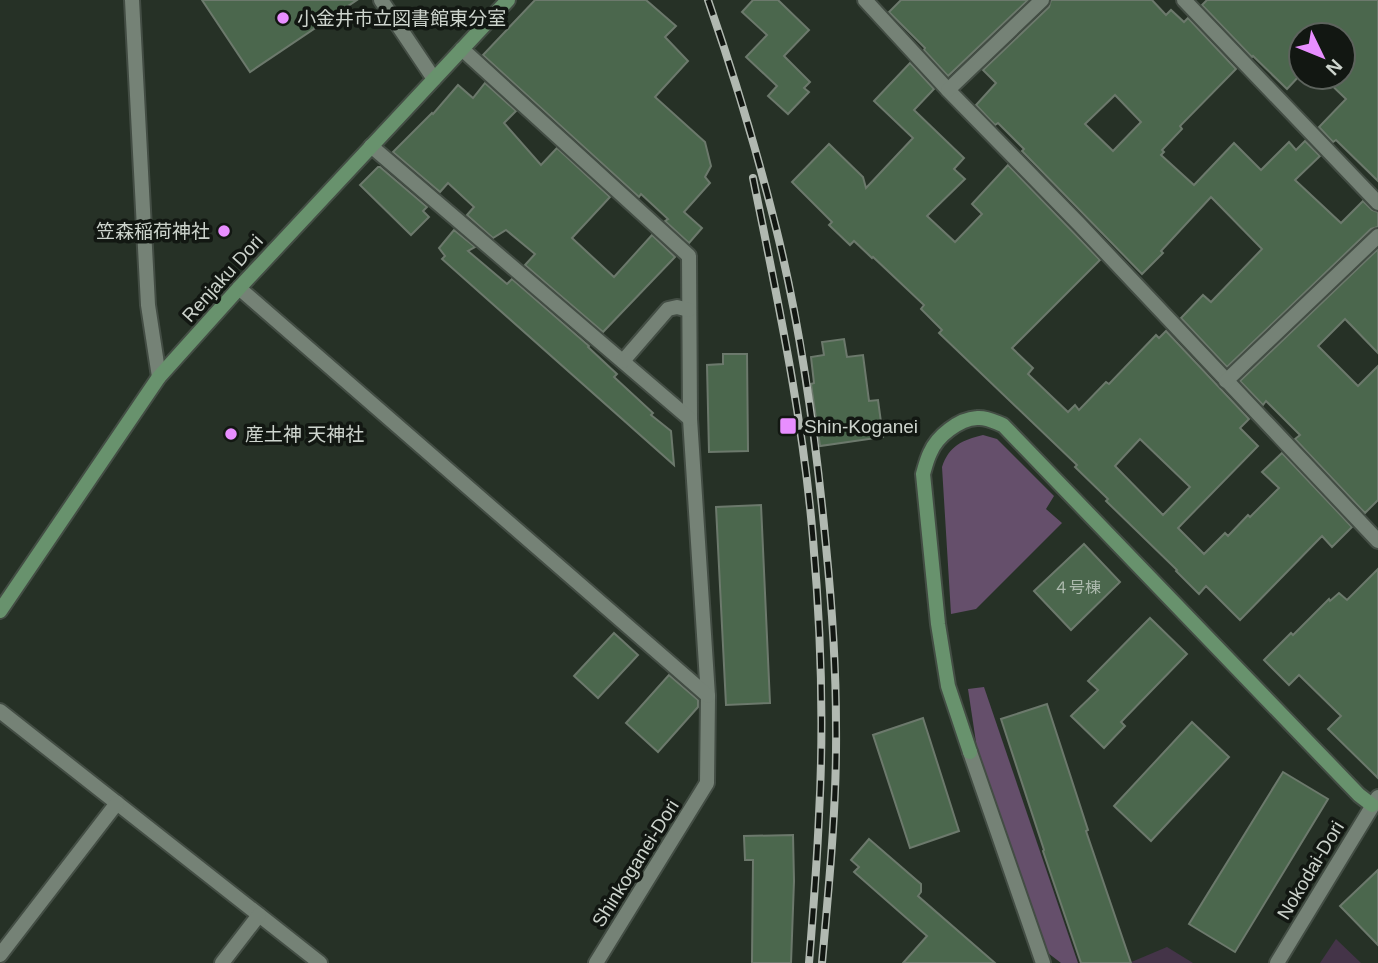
<svg xmlns="http://www.w3.org/2000/svg" width="1378" height="963" viewBox="0 0 1378 963" font-family="Helvetica,'Noto Sans JP',sans-serif">
  <style>
    .green { fill: #443448 }
    .forest { fill: #654f6b }
    .building { fill: #4b674d; stroke: #6c796c; stroke-width: 2; fill-rule: evenodd }
    .lines { fill: none; stroke-linecap: round; stroke-linejoin: round }
    .street-casing { stroke: #434d44; stroke-width: 18 }
    .secondary-casing { stroke: #434d44; stroke-width: 18 }
    .street { stroke: #758276; stroke-width: 14 }
    .secondary { stroke: #68926d; stroke-width: 14 }
    .rail-casing { stroke: #b1b9b1; stroke-width: 8 }
    .rail { stroke: #121712; stroke-width: 5; stroke-dasharray: 16; stroke-linecap: butt }
    .poi-dot { fill: #e88eff; stroke: #121712; stroke-width: 2.5 }
    .labels { text-anchor: middle; stroke-width: 7; stroke-linejoin: round; paint-order: stroke }
    .number-label { font-size: 16px; fill: #acb9ad }
    .poi-label { font-size: 19px; fill: #cdd4cd; stroke: #121712; text-anchor: start }
    .street-label { font-size: 19px; fill: #cdd4cd; stroke: #121712 }
  </style>
  <rect width="100%" height="100%" fill="#263126"/>
  <!-- green -->
  <g class="green">
    <polygon points="1336,939 1361,963 1320,963"/>
    <polygon points="1167,947 1193,963 1129,963"/>
  </g>
  <!-- forest -->
  <g class="forest">
    <path d="M983,435L997,439L1054,496L1046,509L1062,523L976,609L951,614L942,467C949,446 962,440 983,435Z"/>
    <polygon points="984,687 1078,963 1061,963 1048,953 977,749 968,689"/>
  </g>
  <!-- building -->
  <g class="building">
    <polygon points="202,0 357,0 250,72"/>
    <polygon points="535,0 646,0 676,26 665,37 688,61 655,97 705,142 711,166 705,177 710,183 684,212 702,228 689,243 665,221 668,219 641,194 639,197 483,55"/>
    <polygon points="753,0 778,0 809,30 784,56 810,82 804,88 809,92 788,114 768,96 777,86 746,57 767,35 742,12"/>
    <polygon points="901,0 1028,0 948,76 924,50 925,48 889,12"/>
    <path d="M1051,0H1152L1166,15L1171,10L1184,22L1188,18L1236,69L1180,126L1182,129L1162,150L1164,152L1161,155L1194,185L1234,143L1261,170L1289,142L1296,150L1305,141L1320,156L1295,180L1341,223L1363,201L1372,210L1378,212V227L1371,229L1227,367L1181,318L1203,295L1211,302L1262,249L1211,197L1161,251L1163,253L1142,274L1022,151L1024,149L998,123L995,125L976,105L996,83L983,70L1049,7ZM1115,95L1141,122L1113,151L1085,124Z"/>
    <polygon points="1207,0 1378,0 1378,181 1336,140 1333,142 1319,127 1346,99 1323,77 1343,77 1343,35 1301,35 1301,74 1287,89 1253,56 1252,57 1202,5"/>
    <path d="M910,63L934,89L914,110L964,158L954,169L965,179L927,216L955,242L982,214L972,204L1008,165L1100,260L1012,348L1033,368L1028,374L1068,412L1075,405L1079,410L1106,382L1109,384L1156,335L1159,338L1166,331L1249,419L1240,428L1258,446L1178,528L1204,554L1225,533L1228,536L1248,515L1250,517L1279,488L1262,472L1282,453L1352,527L1332,547L1322,536L1240,620L1206,586L1199,594L1176,571L1177,570L1106,501L1108,499L1075,467L1077,465L939,333L942,330L921,309L924,305L873,257L872,258L854,241L850,245L829,225L832,222L792,182L829,144L863,177L866,188L913,138L874,101ZM1140,439L1190,487L1163,515L1115,466Z"/>
    <polygon points="485,83 516,111 504,123 541,165 557,148 610,197 572,238 614,277 652,235 675,257 603,332 525,265 535,254 506,230 493,238 467,215 474,207 448,183 440,192 393,152 432,113 433,114 458,85 473,98"/>
    <polygon points="378,167 380,167 427,207 423,211 429,217 411,235 360,185"/>
    <polygon points="454,230 475,247 468,251 507,284 512,279 589,346 588,347 617,374 614,377 653,413 651,415 671,431 674,465 442,259 445,256 439,248"/>
    <polygon points="1378,249 1378,353 1345,319 1318,346 1358,386 1378,366 1378,500 1365,513 1295,439 1300,435 1266,401 1263,405 1240,381"/>
    <polygon points="844,339 847,357 863,355 869,401 878,400 883,437 820,446 811,384 814,383 811,357 824,355 822,342"/>
    <polygon points="723,354 747,354 748,451 709,452 707,365 723,364"/>
    <polygon points="761,505 770,703 726,705 716,507"/>
    <polygon points="1084,544 1120,582 1071,630 1034,591"/>
    <polygon points="1378,569 1378,778 1328,729 1341,716 1299,675 1289,685 1264,660 1291,633 1293,635 1329,599 1330,601 1339,593 1347,600"/>
    <polygon points="1150,618 1187,654 1121,722 1125,726 1104,748 1071,716 1098,690 1088,681"/>
    <polygon points="614,633 638,655 598,698 574,676"/>
    <polygon points="669,675 698,700 698,707 658,752 626,723"/>
    <polygon points="1047,704 1088,830 1086,831 1131,963 1081,963 1043,851 1044,850 1001,719"/>
    <polygon points="923,718 959,831 910,848 873,735"/>
    <polygon points="1192,722 1229,757 1151,841 1114,806"/>
    <polygon points="1283,772 1328,799 1235,952 1189,924"/>
    <polygon points="793,835 794,881 791,963 752,963 753,860 745,860 744,836"/>
    <polygon points="869,839 921,884 921,892 918,896 995,963 903,963 927,936 854,872 859,867 851,860"/>
    <polygon points="1378,870 1378,945 1340,906"/>
  </g>
  <g class="lines">
    <!-- street casing -->
    <g class="street-casing">
      <g id="street">
        <polyline points="132,0 148,305 159,377"/>
        <polyline points="381,0 434,79"/>
        <polyline points="865,0 948,90 1080,225 1378,541"/>
        <polyline points="1184,0 1378,203"/>
        <polyline points="462,49 689,256 690,419 708,696 707,783 596,963"/>
        <polyline points="948,90 1042,0"/>
        <polyline points="371,146 690,419"/>
        <polyline points="239,288 708,696"/>
        <polyline points="623,361 668,309 677,307 689,310"/>
        <polyline points="1226,381 1378,236"/>
        <polyline points="0,711 320,963"/>
        <polyline points="970,752 1043,963"/>
        <polyline points="0,955 117,803"/>
        <polyline points="222,963 259,915"/>
        <polyline points="1277,963 1378,797"/>
      </g>
    </g>
    <!-- secondary casing -->
    <g class="secondary-casing">
      <g id="secondary">
        <polyline points="0,611 159,377 239,288 508,0"/>
        <path d="M970,752L948,686L938,624L923,474C925,467 927,459 930,453C937,436 959,419 977,418C987,417 995,422 1003,425L1359,795L1372,805"/>
      </g>
    </g>
    <!-- street -->
    <use href="#street" class="street"/>
    <!-- secondary -->
    <use href="#secondary" class="secondary"/>
    <!-- rail casing -->
    <g class="rail-casing">
      <g id="rail">
        <path d="M708,0C734,75 757,151 776,228C802,332 816,439 826,546C832,606 836,666 836,726C837,805 829,884 822,963"/>
        <path d="M753,178C777,297 803,417 813,539C821,630 824,723 819,815C817,864 813,914 809,963"/>
      </g>
    </g>
    <!-- rail -->
    <use href="#rail" class="rail"/>
  </g>
  <!-- markers -->
  <g class="poi-dot">
    <circle cx="283" cy="18" r="7"/>
    <circle cx="224" cy="231" r="7"/>
    <rect x="779" y="417" width="18" height="18" rx="3.5"/>
    <circle cx="231" cy="434" r="7"/>
  </g>
  <g class="labels">
    <!-- number labels -->
    <g class="number-label">
      <text x="1077" y="593">４号棟</text>
    </g>
    <!-- poi labels -->
    <g class="poi-label">
      <text x="297" y="25">小金井市立図書館東分室</text>
      <text x="210" y="238" text-anchor="end">笠森稲荷神社</text>
      <text x="804" y="433">Shin-Koganei</text>
      <text x="245" y="441">産土神 天神社</text>
    </g>
    <!-- street labels -->
    <g class="street-label">
      <text transform="translate(222 278) rotate(-48)" y="7">Renjaku Dori</text>
      <text transform="translate(635 863) rotate(-58)" y="7">Shinkoganei-Dori</text>
      <text transform="translate(1310 870) rotate(-59)" y="7">Nokodai-Dori</text>
    </g>
  </g>
  <!-- north arrow -->
  <g transform="translate(1322 56) rotate(133)"><circle r="33" fill="#121712" stroke="#5d635d" stroke-width="2"/>
  <path d="M0-5L12 26L0 18L-12 26Z" fill="#e88eff"/>
  <text y="-10" font-size="19" font-weight="bold" text-anchor="middle" fill="#cdd4cd">N</text>
  </g>
</svg>
